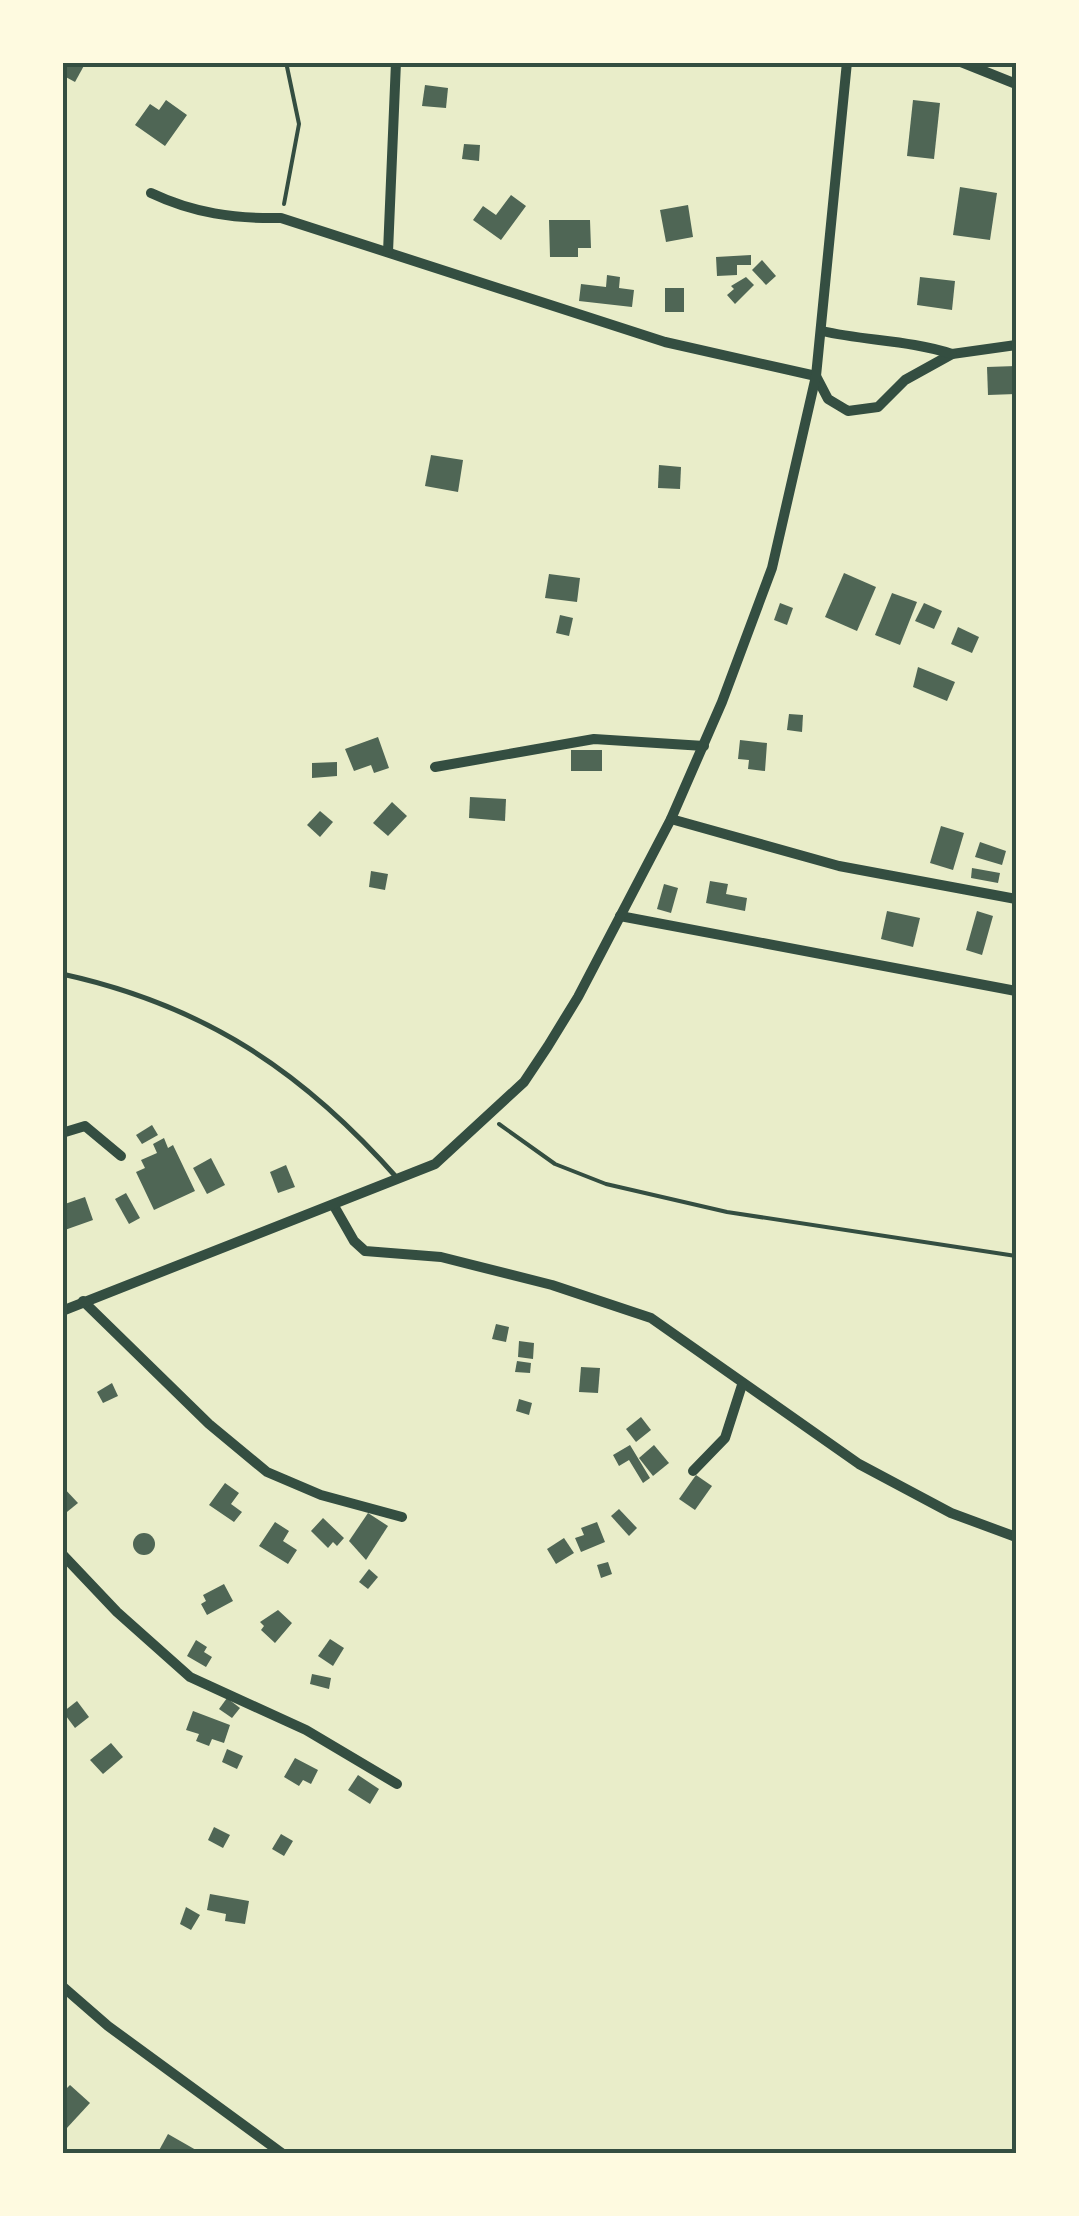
<svg xmlns="http://www.w3.org/2000/svg" width="1079" height="2216" viewBox="0 0 1079 2216" font-family="Montserrat,sans-serif">
  <style>
    .building { fill: #4f6655 }
    .lines { fill: none; stroke-linecap: round; stroke-linejoin: round }
    .path { stroke: #344e41; stroke-width: 4 }
    .service { stroke: #344e41; stroke-width: 5 }
    .minor { stroke: #344e41; stroke-width: 10 }
    .neatline { fill: none; stroke: #344e41; stroke-width: 4 }
  </style>
  <rect width="100%" height="100%" fill="#e9edc9"/>
  <!-- building -->
  <g class="building">
    <polygon points="62,62 86,62 75,82 62,75"/>
    <polygon points="425,85 448,88 446,108 422,106"/>
    <polygon points="166,100 187,115 165,146 135,125 150,104 159,110"/>
    <polygon points="913,100 940,103 934,159 907,156"/>
    <polygon points="464,144 480,145 479,161 462,159"/>
    <polygon points="960,187 997,193 990,240 953,235"/>
    <polygon points="511,195 526,206 501,240 473,220 483,206 496,215"/>
    <polygon points="688,205 693,237 666,242 660,210"/>
    <polygon points="549,220 590,220 591,248 578,248 578,257 550,257"/>
    <polygon points="751,255 751,265 737,265 737,275 717,276 716,257"/>
    <polygon points="762,260 776,276 766,285 752,270"/>
    <polygon points="607,275 620,277 619,288 634,290 632,307 579,301 581,284 606,287"/>
    <polygon points="746,277 754,285 735,304 727,295 734,289 731,286"/>
    <polygon points="920,277 955,281 952,310 917,305"/>
    <rect x="665" y="288" width="19" height="24"/>
    <polygon points="1016,366 1016,394 988,395 987,367"/>
    <polygon points="431,455 463,460 458,492 425,486"/>
    <polygon points="659,465 681,467 680,489 658,488"/>
    <polygon points="844,573 876,587 857,631 825,617"/>
    <polygon points="549,574 580,578 577,602 545,598"/>
    <polygon points="892,593 917,602 900,645 875,635"/>
    <polygon points="780,603 793,608 787,625 774,620"/>
    <polygon points="924,603 942,611 934,629 915,621"/>
    <polygon points="560,615 573,618 569,636 556,633"/>
    <polygon points="958,627 979,637 972,653 951,644"/>
    <polygon points="918,667 955,682 947,701 913,687"/>
    <polygon points="789,714 803,715 802,732 787,730"/>
    <polygon points="378,737 389,768 374,773 371,765 354,771 345,749"/>
    <polygon points="740,740 767,743 765,771 748,769 749,760 738,759"/>
    <rect x="571" y="750" width="31" height="21"/>
    <polygon points="337,762 337,776 312,778 312,763"/>
    <polygon points="470,797 506,799 505,821 469,818"/>
    <polygon points="392,802 407,816 388,836 373,823"/>
    <polygon points="320,811 333,822 320,837 307,825"/>
    <polygon points="941,826 964,833 953,870 930,863"/>
    <polygon points="980,842 1006,851 1002,865 975,857"/>
    <polygon points="972,868 1000,873 998,883 971,878"/>
    <polygon points="371,871 388,874 385,890 369,887"/>
    <polygon points="710,881 728,884 726,894 747,898 745,911 706,903"/>
    <polygon points="664,884 678,888 671,913 657,909"/>
    <polygon points="887,911 920,918 913,947 881,939"/>
    <polygon points="977,911 993,916 982,955 966,950"/>
    <polygon points="152,1125 158,1135 142,1144 136,1135"/>
    <polygon points="164,1138 168,1148 173,1145 195,1191 154,1210 136,1172 145,1168 141,1160 157,1153 153,1144"/>
    <polygon points="211,1158 225,1185 207,1194 193,1168"/>
    <polygon points="286,1165 295,1187 278,1193 270,1172"/>
    <polygon points="126,1193 140,1218 129,1224 115,1199"/>
    <polygon points="85,1197 93,1220 62,1231 62,1205"/>
    <polygon points="496,1324 509,1327 506,1342 492,1339"/>
    <polygon points="519,1341 534,1343 533,1359 518,1357"/>
    <polygon points="517,1361 531,1363 530,1373 515,1372"/>
    <polygon points="581,1367 600,1368 598,1393 579,1392"/>
    <polygon points="112,1383 118,1396 103,1403 97,1392"/>
    <polygon points="519,1399 532,1403 529,1415 516,1411"/>
    <polygon points="641,1417 651,1430 636,1442 626,1429"/>
    <polygon points="630,1445 650,1478 643,1483 629,1460 619,1466 613,1455"/>
    <polygon points="654,1445 669,1463 653,1476 639,1458"/>
    <polygon points="696,1475 712,1486 695,1510 679,1499"/>
    <polygon points="225,1483 239,1493 231,1504 242,1512 234,1522 209,1505"/>
    <polygon points="62,1486 78,1503 62,1516"/>
    <polygon points="619,1509 637,1528 629,1536 611,1516"/>
    <polygon points="368,1513 388,1526 366,1560 349,1541"/>
    <polygon points="323,1518 344,1538 337,1546 333,1542 328,1548 311,1531"/>
    <polygon points="275,1522 289,1531 283,1541 297,1550 288,1564 259,1546"/>
    <polygon points="597,1522 605,1542 581,1552 575,1538 584,1535 581,1528"/>
    <circle cx="144" cy="1544" r="11"/>
    <polygon points="564,1538 574,1553 556,1564 547,1549"/>
    <polygon points="608,1562 612,1574 601,1578 597,1565"/>
    <polygon points="369,1569 378,1577 368,1589 359,1582"/>
    <polygon points="224,1584 233,1601 207,1615 201,1604 206,1601 203,1595"/>
    <polygon points="278,1610 292,1623 275,1643 261,1630 264,1626 260,1622"/>
    <polygon points="330,1639 344,1648 333,1666 318,1656"/>
    <polygon points="196,1640 207,1647 204,1652 212,1657 206,1667 187,1656"/>
    <polygon points="312,1674 331,1678 329,1689 310,1684"/>
    <polygon points="227,1698 240,1708 232,1718 219,1709"/>
    <polygon points="77,1701 89,1717 75,1728 63,1712"/>
    <polygon points="193,1711 230,1725 224,1743 212,1739 209,1746 196,1741 199,1734 186,1730"/>
    <polygon points="111,1743 123,1757 103,1774 90,1760"/>
    <polygon points="227,1749 243,1756 237,1769 222,1762"/>
    <polygon points="295,1758 318,1770 311,1784 303,1780 299,1786 284,1777"/>
    <polygon points="358,1775 379,1789 370,1804 348,1790"/>
    <polygon points="214,1827 230,1835 223,1848 208,1840"/>
    <polygon points="281,1834 293,1841 284,1856 272,1849"/>
    <polygon points="210,1894 249,1901 245,1924 225,1921 226,1914 207,1910"/>
    <polygon points="186,1907 200,1915 191,1930 180,1924"/>
    <polygon points="70,2085 90,2103 66,2129 62,2093"/>
    <polygon points="168,2134 203,2154 157,2154"/>
  </g>
  <g class="lines">
    <!-- path -->
    <g class="path">
      <polyline points="284,204 299,124 286,62"/>
      <polyline points="499,1124 555,1164 606,1184 727,1212 1016,1256"/>
    </g>
    <!-- service -->
    <path class="service" d="M62,974C204,1005 303,1071 398,1179"/>
    <!-- minor -->
    <g class="minor">
      <polyline points="961,62 1016,84"/>
      <path d="M151,193C193,213 235,219 281,218L665,342L816,376L828,399L848,411L878,407L905,380L952,354L1016,345"/>
      <polyline points="388,252 396,62"/>
      <path d="M822,331C865,341 909,340 952,354"/>
      <polyline points="435,767 594,739 704,746"/>
      <polyline points="671,819 839,866 1016,899"/>
      <polyline points="620,916 1016,991"/>
      <polyline points="62,1133 85,1126 121,1156"/>
      <polyline points="334,1206 354,1241 365,1251 441,1257 552,1285 651,1318 859,1464 951,1513 1016,1537"/>
      <polyline points="83,1301 209,1424 267,1472 321,1495 402,1517"/>
      <polyline points="62,1311 435,1164 524,1082 548,1046 578,997 671,819 722,702 772,568 816,376 847,62"/>
      <polyline points="693,1471 725,1438 742,1385"/>
      <polyline points="62,1554 117,1612 190,1677 306,1730 397,1784"/>
      <polyline points="62,1986 108,2026 283,2154"/>
    </g>
  </g>
  <!-- border -->
  <rect width="1079" height="2216" fill="none" stroke="#fefae0" stroke-width="130"/>
  <rect x="65" y="65" width="949" height="2086" class="neatline"/>
</svg>
